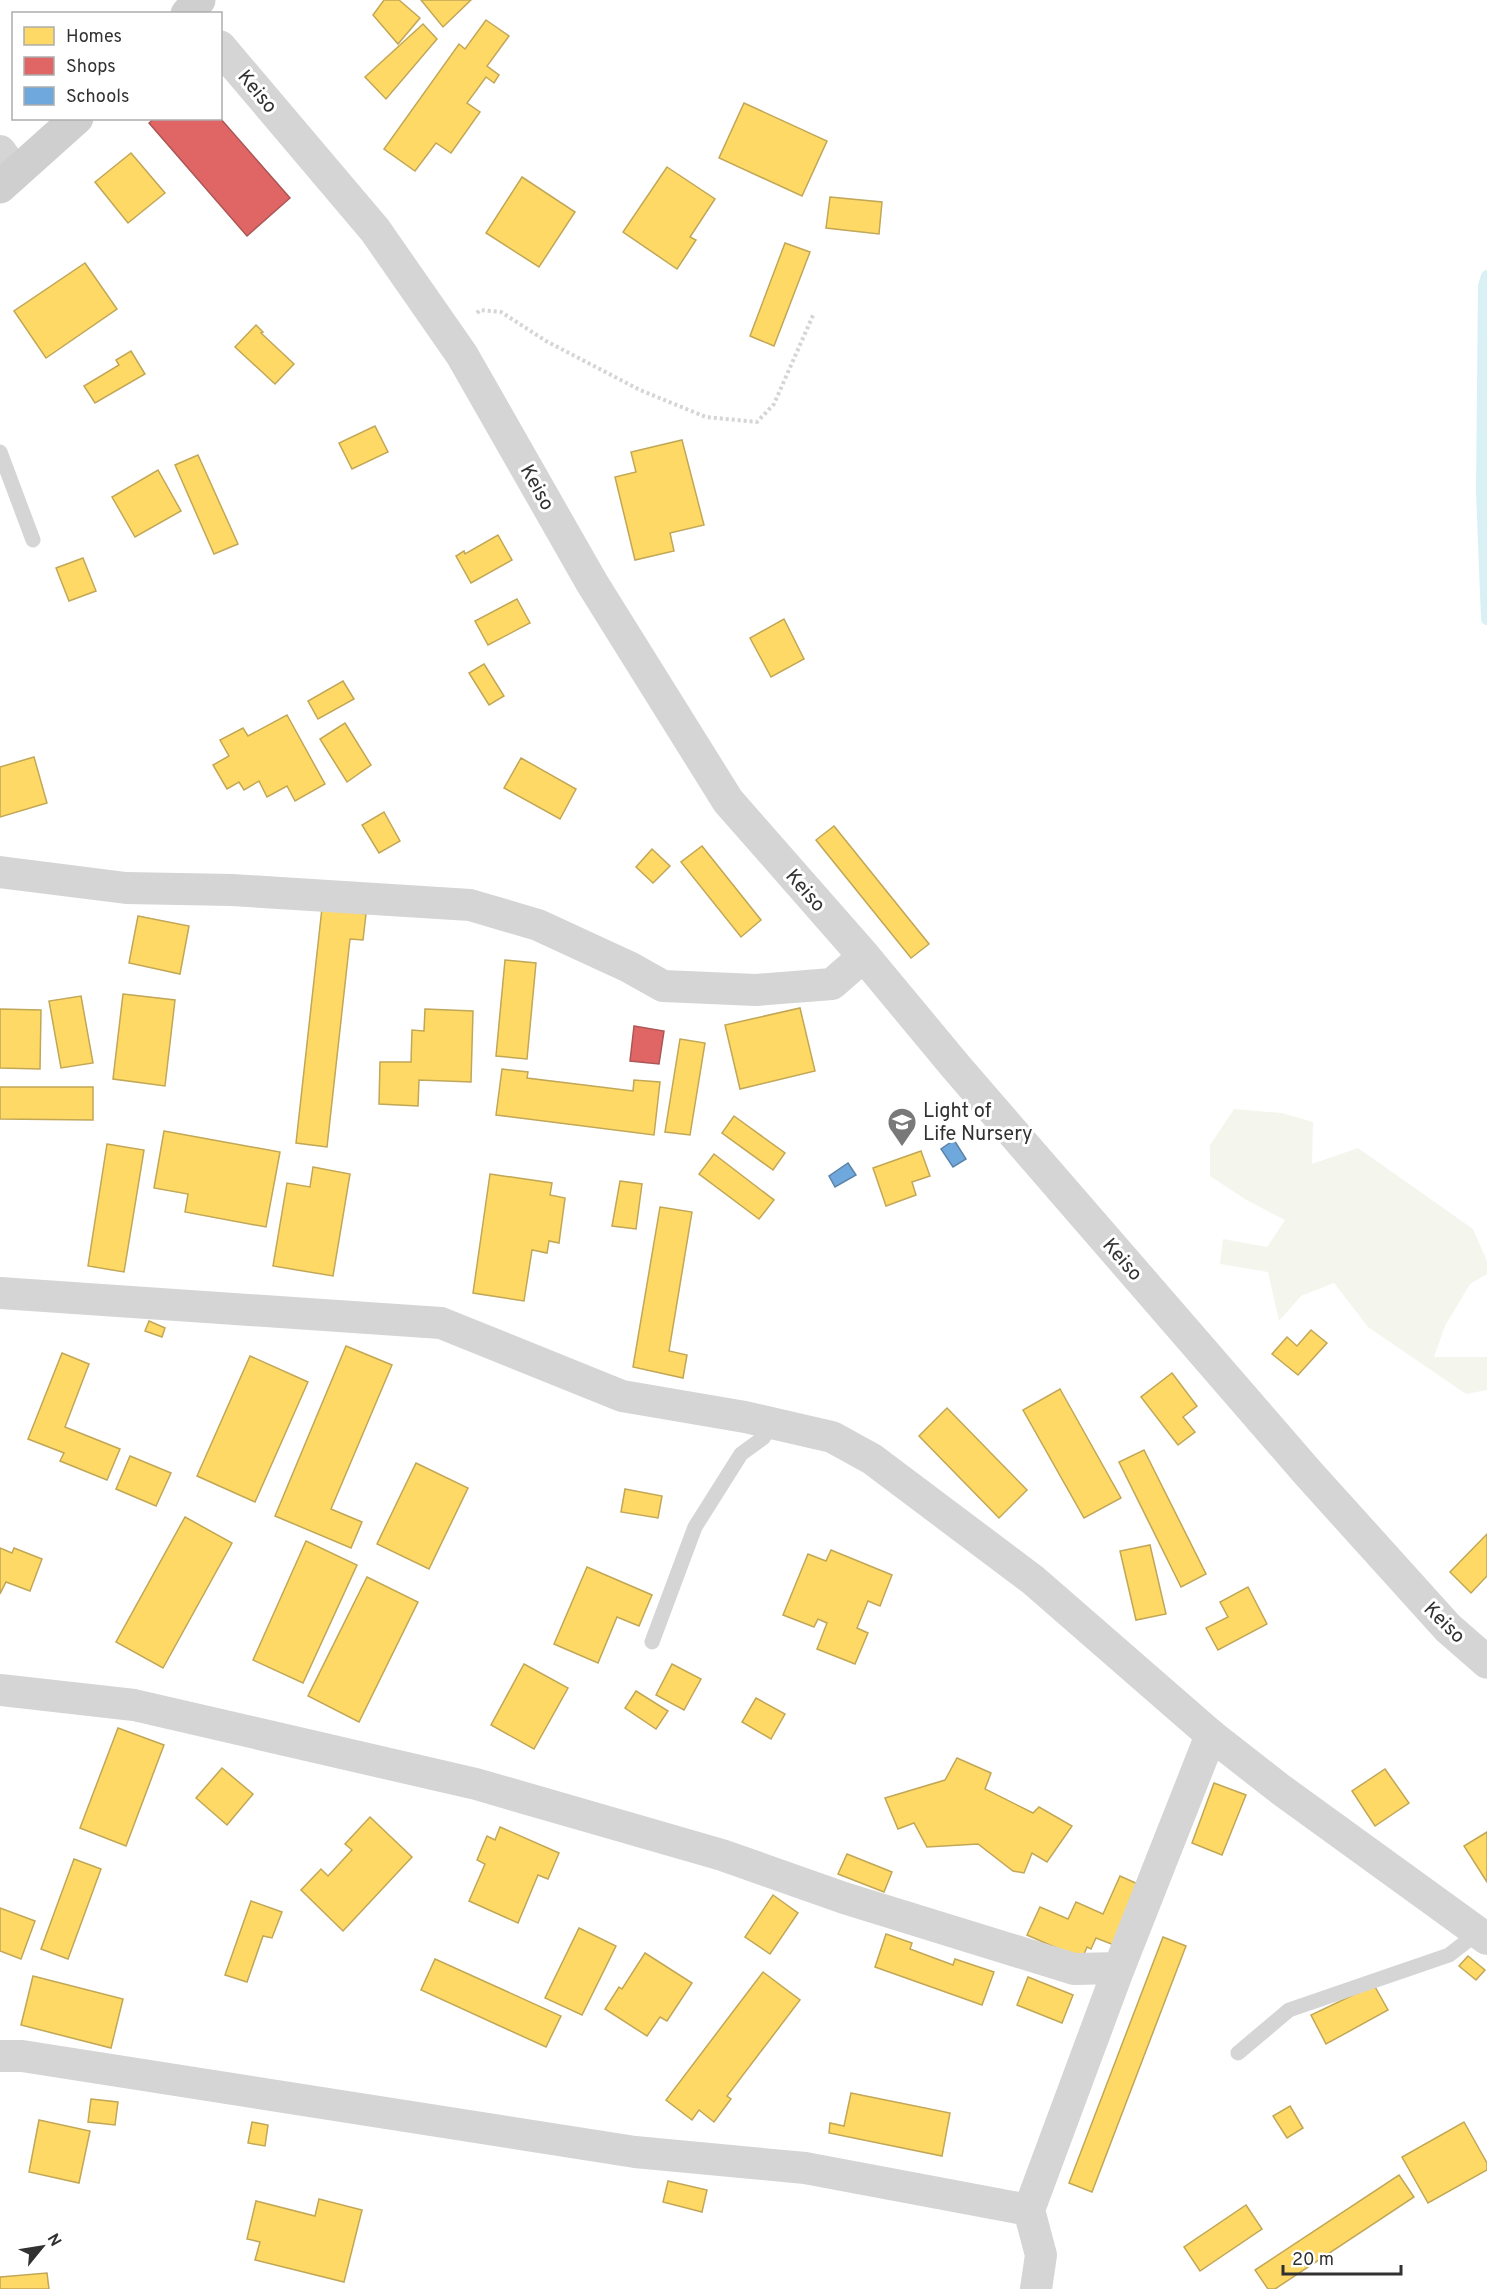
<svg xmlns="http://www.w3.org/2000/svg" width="1487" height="2289" viewBox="0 0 1487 2289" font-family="Overpass,sans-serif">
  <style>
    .green { fill: #f4f6ed }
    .homes { fill: #ffd966; stroke: #c1a756; stroke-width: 1.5 }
    .shops { fill: #e06666; stroke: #ac5656; stroke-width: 1.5 }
    .schools { fill: #6fa8dc; stroke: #5c84a9; stroke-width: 1.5 }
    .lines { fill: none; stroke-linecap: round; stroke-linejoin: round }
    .stream { stroke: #d9f1f4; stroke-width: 12 }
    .path { stroke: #d5d5d5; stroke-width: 4; stroke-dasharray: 3 3; stroke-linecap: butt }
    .service { stroke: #d5d5d5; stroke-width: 15 }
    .minor { stroke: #d5d5d5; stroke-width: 32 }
    .tertiary { stroke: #d5d5d5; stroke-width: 33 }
    .secondary { stroke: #cfcfcf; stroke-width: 33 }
    .labels { text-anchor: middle; stroke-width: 6; stroke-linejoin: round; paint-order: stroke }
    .street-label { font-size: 20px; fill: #313131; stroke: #fff }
    .poi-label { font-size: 20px; fill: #313131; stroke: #fff; text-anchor: start }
  </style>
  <rect width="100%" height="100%" fill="#fff"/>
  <!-- green -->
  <polygon class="green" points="1234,1109 1282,1113 1313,1122 1312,1164 1358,1148 1473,1229 1487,1261 1487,1274 1470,1284 1445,1326 1434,1357 1487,1357 1487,1390 1466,1394 1368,1327 1334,1283 1301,1296 1279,1321 1268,1272 1220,1264 1223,1239 1267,1247 1285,1220 1248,1201 1210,1176 1210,1145"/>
  <!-- homes -->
  <g class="homes">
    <polygon points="384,0 399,0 420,18 398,44 373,15"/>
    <polygon points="421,0 471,0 443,27"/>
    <polygon points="486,20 509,36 487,66 499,75 494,83 486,77 467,103 480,112 451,153 436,143 415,171 384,149 459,44 465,49"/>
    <polygon points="423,24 437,39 386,99 365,77"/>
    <polygon points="744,103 827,141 802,196 719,158"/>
    <polygon points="131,153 165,193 128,223 95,182"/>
    <polygon points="667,167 715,199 690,237 696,240 677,269 623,232"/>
    <polygon points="522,177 575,212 539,267 486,233"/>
    <polygon points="830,197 882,202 879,234 826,228"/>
    <polygon points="785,243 810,252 774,346 750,336"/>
    <polygon points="85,263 117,309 46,358 14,311"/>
    <polygon points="256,325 263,332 261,333 294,364 275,384 235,347"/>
    <polygon points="131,351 145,374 95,403 84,386 119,365 116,360"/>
    <polygon points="375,426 388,452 352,469 339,443"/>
    <polygon points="682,440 704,525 670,533 674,551 635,560 615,477 636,472 631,452"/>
    <polygon points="198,455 238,544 214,554 175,465"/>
    <polygon points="158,470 181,511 135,537 112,497"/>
    <polygon points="498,535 512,560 471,583 456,556 464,551 465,554"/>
    <polygon points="83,558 96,591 69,601 56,568"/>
    <polygon points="517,599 530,623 488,645 475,621"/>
    <polygon points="784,619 804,659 771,677 750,638"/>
    <polygon points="484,664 504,696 489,705 469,673"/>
    <polygon points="343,681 354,699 318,719 308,701"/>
    <polygon points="287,715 325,784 295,801 287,786 267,797 259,781 244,790 239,782 227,789 213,765 229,756 220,740 243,728 248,736"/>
    <polygon points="345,723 371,765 347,782 320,739"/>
    <polygon points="34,757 47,803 0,817 0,767"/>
    <polygon points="521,758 576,789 560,819 504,788"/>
    <polygon points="384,812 400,841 379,853 362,825"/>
    <polygon points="834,826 929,944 911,958 816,840"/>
    <polygon points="702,846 761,920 741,937 681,862"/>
    <polygon points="652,849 670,866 653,883 636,867"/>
    <polygon points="322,908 366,914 363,940 350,939 327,1147 296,1143"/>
    <polygon points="138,916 189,926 180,974 129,963"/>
    <polygon points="505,960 536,963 527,1059 496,1056"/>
    <polygon points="123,994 175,1000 165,1086 113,1079"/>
    <polygon points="81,996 93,1063 61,1068 49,1001"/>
    <polygon points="800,1008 815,1071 740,1089 725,1025"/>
    <polygon points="0,1009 41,1010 40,1069 0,1068"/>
    <polygon points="425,1009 473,1011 471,1082 419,1080 418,1106 379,1104 380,1062 411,1062 412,1030 424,1031"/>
    <polygon points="680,1039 705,1043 690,1135 665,1132"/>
    <polygon points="502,1069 528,1072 527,1078 633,1091 634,1080 660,1082 654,1135 496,1115"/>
    <polygon points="0,1087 93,1087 93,1120 0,1119"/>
    <polygon points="734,1116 785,1153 773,1170 722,1133"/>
    <polygon points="164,1131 280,1152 266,1227 185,1212 188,1194 154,1188"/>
    <polygon points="107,1144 144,1150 124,1272 88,1266"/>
    <polygon points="921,1151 930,1176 912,1182 916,1195 886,1206 873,1168"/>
    <polygon points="714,1154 774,1200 759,1219 699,1174"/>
    <polygon points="313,1167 350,1174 333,1276 273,1266 287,1183 310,1187"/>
    <polygon points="490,1174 552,1183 550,1195 565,1198 559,1243 549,1241 547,1253 532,1250 524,1301 473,1293"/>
    <polygon points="620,1181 642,1184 636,1229 612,1226"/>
    <polygon points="660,1207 692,1212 669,1351 687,1355 683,1378 633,1367"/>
    <polygon points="149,1321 165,1328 162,1337 145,1331"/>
    <polygon points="1311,1330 1327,1343 1298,1375 1272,1354 1287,1337 1297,1346"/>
    <polygon points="346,1346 392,1365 331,1509 362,1522 351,1548 275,1516"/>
    <polygon points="62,1353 89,1364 65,1427 120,1449 107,1480 60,1461 64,1453 28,1439"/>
    <polygon points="250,1356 308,1382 255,1502 197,1476"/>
    <polygon points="1172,1373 1197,1406 1183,1417 1195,1432 1178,1445 1141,1397"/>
    <polygon points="1060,1389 1121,1498 1084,1518 1023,1410"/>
    <polygon points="947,1408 1027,1490 999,1518 919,1436"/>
    <polygon points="1144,1450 1206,1574 1181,1587 1119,1462"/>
    <polygon points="130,1456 171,1473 156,1506 116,1489"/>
    <polygon points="416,1463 468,1488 429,1569 377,1544"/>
    <polygon points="625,1489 662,1496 658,1518 621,1512"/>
    <polygon points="185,1517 232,1543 163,1668 116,1642"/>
    <polygon points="1487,1534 1487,1576 1471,1593 1450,1572"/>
    <polygon points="306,1541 357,1565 303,1683 253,1660"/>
    <polygon points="1150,1545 1166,1614 1136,1620 1120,1551"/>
    <polygon points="0,1548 12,1553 14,1548 42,1559 30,1591 6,1582 0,1594"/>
    <polygon points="831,1550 892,1575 880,1606 868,1601 857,1628 868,1633 855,1664 817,1649 827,1623 818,1619 814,1627 783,1615 808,1554 826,1561"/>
    <polygon points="587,1567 652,1595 639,1626 617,1617 598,1663 554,1644"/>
    <polygon points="367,1577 418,1602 359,1722 308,1696"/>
    <polygon points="1248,1587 1267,1624 1218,1650 1206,1628 1228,1617 1220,1602"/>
    <polygon points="524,1664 568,1688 534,1749 491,1725"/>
    <polygon points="672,1664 701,1679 684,1710 656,1695"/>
    <polygon points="636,1691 668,1711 656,1729 625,1708"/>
    <polygon points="756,1698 785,1714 771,1739 742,1722"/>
    <polygon points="118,1728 164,1745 126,1846 80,1828"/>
    <polygon points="957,1758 991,1773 985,1789 1033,1813 1039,1807 1072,1826 1047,1862 1032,1853 1024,1873 1013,1871 978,1844 927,1847 914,1823 898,1829 885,1798 945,1780"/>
    <polygon points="222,1768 253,1794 227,1825 196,1798"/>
    <polygon points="1385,1769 1409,1803 1375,1826 1352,1791"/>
    <polygon points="1214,1783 1246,1795 1222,1855 1192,1843"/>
    <polygon points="370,1817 412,1857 343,1931 301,1890 321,1869 328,1876 352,1850 345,1844"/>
    <polygon points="500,1827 559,1853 548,1879 538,1875 518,1923 469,1901 485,1864 477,1860 487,1836 495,1840"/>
    <polygon points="1487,1832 1487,1882 1464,1846"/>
    <polygon points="847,1854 892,1872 884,1892 838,1874"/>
    <polygon points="74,1859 101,1869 68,1959 41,1949"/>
    <polygon points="1120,1876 1140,1885 1114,1945 1096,1938 1091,1949 1087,1947 1082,1959 1027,1935 1040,1907 1068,1919 1076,1902 1103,1914"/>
    <polygon points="773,1895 798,1913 770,1954 745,1937"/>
    <polygon points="251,1901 282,1912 272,1938 263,1936 247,1982 225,1975"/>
    <polygon points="0,1908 35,1921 21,1959 0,1951"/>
    <polygon points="579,1928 616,1946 582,2015 545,1998"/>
    <polygon points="886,1934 912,1943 910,1949 953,1965 955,1959 994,1972 982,2005 875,1967"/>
    <polygon points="1163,1937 1186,1946 1092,2192 1069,2183"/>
    <polygon points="645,1953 692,1983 667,2021 660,2017 647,2036 605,2009 619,1987 622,1989"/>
    <polygon points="1468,1956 1485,1970 1476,1980 1459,1966"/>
    <polygon points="435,1959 561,2016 546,2047 421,1990"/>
    <polygon points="763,1972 800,2000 727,2096 731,2099 714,2122 699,2110 692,2120 666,2100"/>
    <polygon points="33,1976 123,1999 111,2048 21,2025"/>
    <polygon points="1028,1977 1073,1995 1062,2023 1017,2005"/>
    <polygon points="1374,1985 1388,2010 1326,2044 1311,2015"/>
    <polygon points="851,2093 950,2113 942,2156 829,2133 830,2123 844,2126"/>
    <polygon points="91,2099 118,2102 115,2125 88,2122"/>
    <polygon points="1290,2106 1303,2128 1287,2138 1273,2116"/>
    <polygon points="39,2120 90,2131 79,2183 29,2172"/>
    <polygon points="252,2122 268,2125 265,2146 248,2143"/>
    <polygon points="1464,2122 1487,2163 1487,2170 1428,2203 1402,2157"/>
    <polygon points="1399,2175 1414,2197 1275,2289 1268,2289 1255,2270"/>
    <polygon points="668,2181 707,2190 702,2212 663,2202"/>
    <polygon points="319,2199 362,2210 344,2282 255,2260 260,2242 247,2239 256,2201 315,2216"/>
    <polygon points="1246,2205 1262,2229 1200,2271 1184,2247"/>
    <polygon points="47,2273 49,2289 0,2289 0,2277"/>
  </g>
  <!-- shops -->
  <g class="shops">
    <polygon points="155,118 220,118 290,198 247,236 149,123"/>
    <polygon points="634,1026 664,1031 659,1064 630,1061"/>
  </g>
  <!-- schools -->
  <g class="schools">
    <polygon points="954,1140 966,1159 953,1167 941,1149"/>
    <polygon points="848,1163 856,1175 835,1187 829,1176"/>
  </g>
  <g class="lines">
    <!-- stream -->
    <polyline class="stream" points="1487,276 1484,286 1482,491 1487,619"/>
    <!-- path -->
    <polyline class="path" points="477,313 480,310 501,312 546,341 640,390 706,417 757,422 774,404 814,313"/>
    <!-- service -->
    <g class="service">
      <polyline points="0,452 33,540"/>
      <polyline points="652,1642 695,1527 741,1454 763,1438 773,1423"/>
      <polyline points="1238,2053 1289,2010 1449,1955 1480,1931"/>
    </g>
    <!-- minor -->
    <g class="minor">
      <polyline points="0,151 16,173"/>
      <polyline points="0,872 126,888 232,890 470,905 538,925 629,967 663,986 756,990 832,984 864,956"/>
      <polyline points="0,1293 441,1323 622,1396 745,1417 832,1437 872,1459 1033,1580 1211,1735 1280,1789 1487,1939"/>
      <polyline points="0,1690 134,1705 476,1784 722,1855 844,1898 1074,1969 1119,1968 1211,1735"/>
      <polyline points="0,2056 22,2056 635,2152 805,2168 1029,2210"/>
      <polyline points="1036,2289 1041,2255 1029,2210 1119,1968"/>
    </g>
    <!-- tertiary -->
    <polyline class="tertiary" points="220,47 375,230 462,355 592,583 728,801 864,956 957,1068 1308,1473 1448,1628 1487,1662"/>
    <!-- secondary -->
    <g class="secondary">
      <polyline points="187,14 199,0"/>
      <polyline points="0,187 77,118"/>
    </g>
  </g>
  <!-- icons -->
  <defs>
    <g id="school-pin" transform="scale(1.5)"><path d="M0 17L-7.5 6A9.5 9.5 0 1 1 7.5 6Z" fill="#797979" stroke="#fff"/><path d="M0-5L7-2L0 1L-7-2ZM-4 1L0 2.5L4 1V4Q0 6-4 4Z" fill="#fff"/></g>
  </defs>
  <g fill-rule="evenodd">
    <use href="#school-pin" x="902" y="1122"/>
  </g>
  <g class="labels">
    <!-- street labels -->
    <g class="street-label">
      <text transform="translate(258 91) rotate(50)" y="7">Keiso</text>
      <text transform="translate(538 487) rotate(61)" y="7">Keiso</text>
      <text transform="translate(806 890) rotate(49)" y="7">Keiso</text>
      <text transform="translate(1123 1259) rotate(49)" y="7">Keiso</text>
      <text transform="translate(1445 1622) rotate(45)" y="7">Keiso</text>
    </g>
    <!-- poi labels -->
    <g class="poi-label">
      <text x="923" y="1117">Light of<tspan x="923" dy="23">Life Nursery</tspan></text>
    </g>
  </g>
  <!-- legend -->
  <rect x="12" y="12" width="210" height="108" fill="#ffffff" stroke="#adadad" stroke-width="1.5"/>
  <rect x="24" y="27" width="30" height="18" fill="#ffd966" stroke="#adadad" stroke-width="1.5"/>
  <text x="66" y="42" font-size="18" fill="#313131">Homes</text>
  <rect x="24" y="57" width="30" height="18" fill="#e06666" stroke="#adadad" stroke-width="1.5"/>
  <text x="66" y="72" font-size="18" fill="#313131">Shops</text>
  <rect x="24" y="87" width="30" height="18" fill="#6fa8dc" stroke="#adadad" stroke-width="1.5"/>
  <text x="66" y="102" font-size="18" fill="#313131">Schools</text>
  <!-- north arrow -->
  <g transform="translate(42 2247) rotate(60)" stroke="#ffffff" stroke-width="4.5" paint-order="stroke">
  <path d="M0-4.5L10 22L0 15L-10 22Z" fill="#313131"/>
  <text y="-9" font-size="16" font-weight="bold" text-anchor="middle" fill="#313131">N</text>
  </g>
  <!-- scale -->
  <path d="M1283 2265v9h118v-9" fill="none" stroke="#313131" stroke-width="3"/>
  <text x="1292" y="2265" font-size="18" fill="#313131" stroke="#ffffff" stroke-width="4.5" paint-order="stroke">20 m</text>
</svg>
